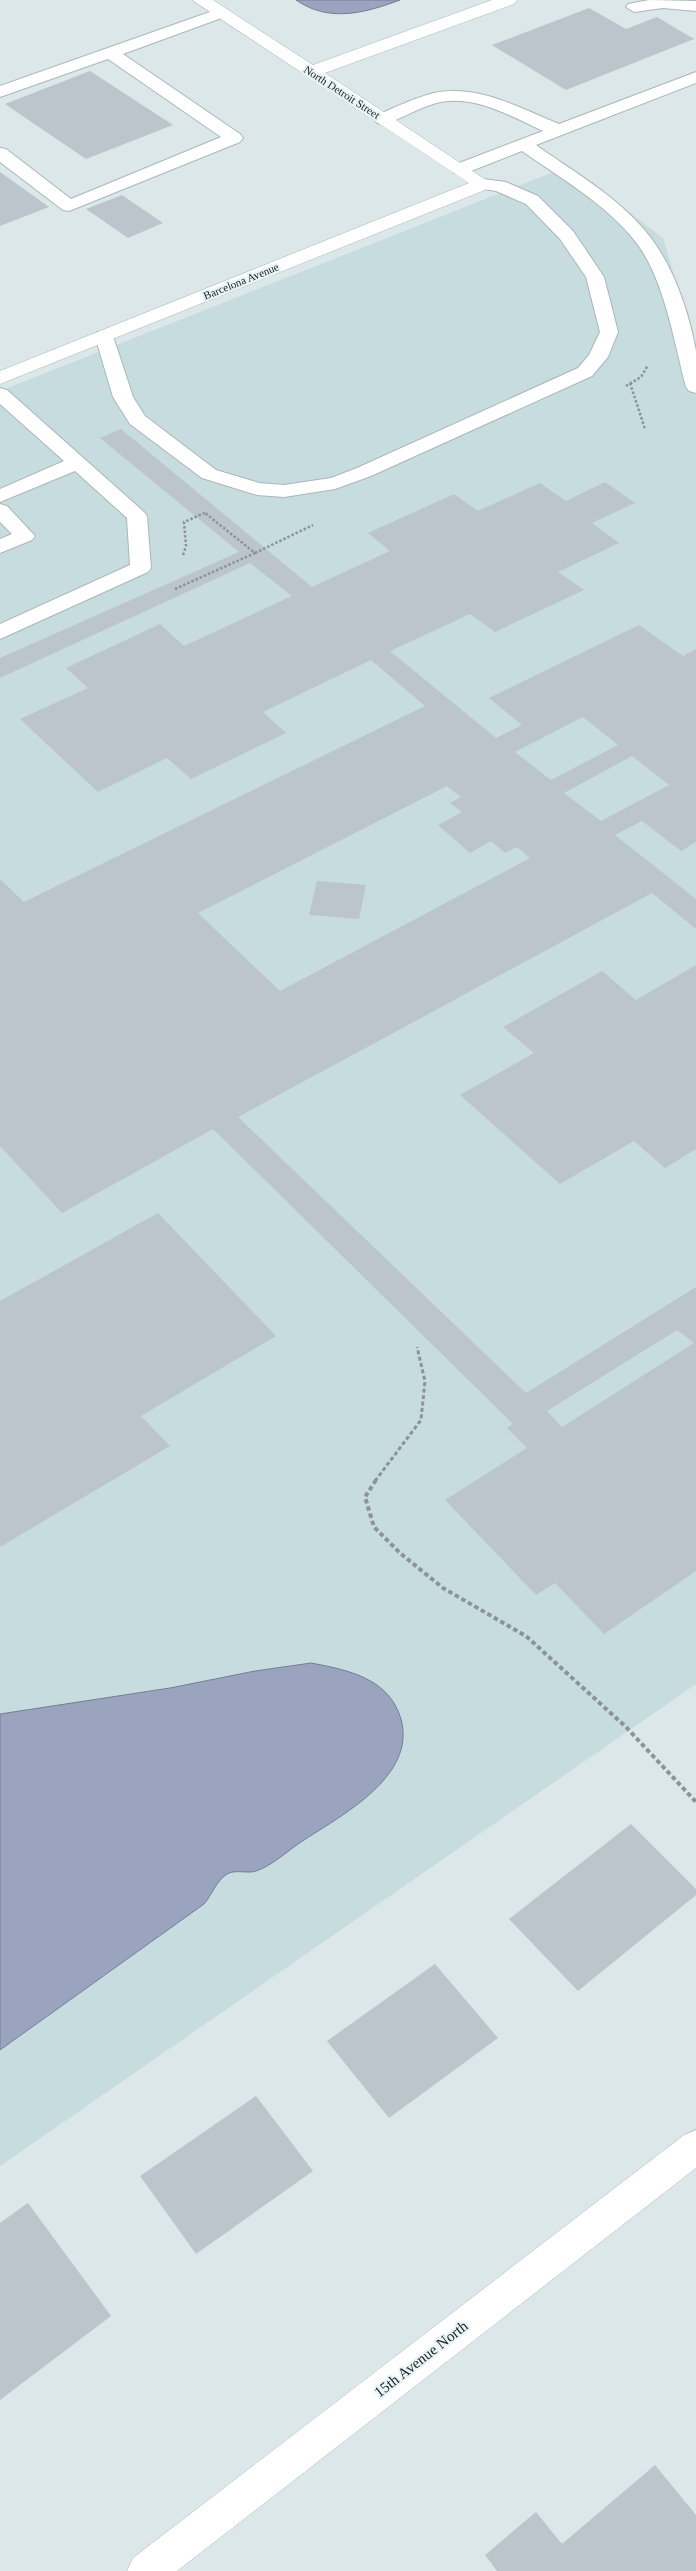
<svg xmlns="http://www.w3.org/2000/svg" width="696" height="2571" viewBox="0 0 696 2571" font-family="Georgia,serif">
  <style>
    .built { fill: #c7dcdf }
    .water { fill: #9aa4bf; stroke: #757e91 }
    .building { fill: #bcc5cb; fill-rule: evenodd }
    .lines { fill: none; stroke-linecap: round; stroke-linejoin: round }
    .lane-casing { stroke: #abb6b8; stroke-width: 2 }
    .street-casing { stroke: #abb6b8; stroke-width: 1 }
    .path-far2 { stroke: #8b9496; stroke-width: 2.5; stroke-dasharray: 2.5 2; stroke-linecap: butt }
    .path-far1 { stroke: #8b9496; stroke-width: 3; stroke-dasharray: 4 2.5; stroke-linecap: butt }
    .path { stroke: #8b9496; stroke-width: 4; stroke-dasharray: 4.5 3; stroke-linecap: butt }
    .lane { fill: #fff; fill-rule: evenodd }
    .street { fill: #fff; fill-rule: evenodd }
    .labels { text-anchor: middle; stroke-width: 4.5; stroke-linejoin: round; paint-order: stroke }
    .far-street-label { font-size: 11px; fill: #202425; stroke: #e8f4f6 }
    .near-street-label { font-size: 15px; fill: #202425; stroke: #e8f4f6 }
  </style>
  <rect width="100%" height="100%" fill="#dbe7e9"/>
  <!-- built -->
  <polygon class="built" points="569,166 663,238 696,347 696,1684 0,2166 0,391"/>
  <!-- water -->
  <g class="water">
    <path d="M296,0H400C365,13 329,23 296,0Z"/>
    <path d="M311,1663C348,1670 389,1678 401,1719C417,1777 340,1816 301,1842C289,1850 270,1867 256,1871C248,1874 235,1869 227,1874C216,1881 212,1895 204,1904L0,2050V1714L170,1688L255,1671Z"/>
  </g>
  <!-- building -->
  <g class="building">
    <polygon points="589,8 626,29 657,17 694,39 566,90 492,45"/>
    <polygon points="90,71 173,125 86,159 5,104"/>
    <polygon points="0,172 49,207 0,226"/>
    <polygon points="122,195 163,223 128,238 86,209"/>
    <path d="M121,429L312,587L390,551L368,533L454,494L478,511L540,483L566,501L605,482L635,503L592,523L619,543L558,572L584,590L495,632L470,614L390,651L496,738L522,725L489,698L639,625L683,656L696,649V842L681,851L642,821L615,835L696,899V929L652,893L238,1117L526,1393L696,1287V1571L604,1634L555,1583L536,1595L445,1500L527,1448L507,1428L513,1424L213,1129L62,1213L0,1146V879L24,902L425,706L371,660L263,712L286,733L191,779L167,758L98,792L20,719L88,688L66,668L160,624L184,646L292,596L250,563L0,678V658L239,552L100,438ZM583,717L618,745L551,780L515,752ZM632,756L669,785L601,821L564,793ZM447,786L461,797L450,803L462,812L438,825L470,853L491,841L505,853L517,847L530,858L280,991L198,913ZM677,1330L694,1343L562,1427L547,1411Z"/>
    <polygon points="317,881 366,885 359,919 309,915"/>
    <polygon points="696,965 696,1149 665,1168 634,1141 560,1184 460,1095 534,1053 503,1027 602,971 636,1000"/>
    <polygon points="158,1213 276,1336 141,1416 170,1446 0,1547 0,1301"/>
    <polygon points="631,1824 696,1889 696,1895 578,1991 509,1919"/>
    <polygon points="435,1964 498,2038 389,2118 327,2041"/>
    <polygon points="256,2096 313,2171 196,2254 140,2176"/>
    <polygon points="28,2203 111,2316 0,2400 0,2223"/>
    <polygon points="655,2465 696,2515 696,2571 497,2571 485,2555 536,2512 562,2544"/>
  </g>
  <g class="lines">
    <!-- lane casing -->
    <g class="lane-casing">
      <g id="lane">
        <polygon points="649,0 696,1 696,11 663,8 634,12 626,7 628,4"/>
        <polygon points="221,8 227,10 229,13 227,16 123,54 240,134 243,138 240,142 69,211 63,210 0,162 0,148 6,149 71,199 221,137 108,59 0,97 0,86"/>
        <path d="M696,72V83L536,145C571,170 610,192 639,224C670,256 688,307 696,351C696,364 696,379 696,393L689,391L686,387C674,342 664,277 635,241C605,203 560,178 522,151L466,173H454L451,169L454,165L543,131C510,116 471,92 433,104C416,109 400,120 383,124L377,123L374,119L377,115C396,107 414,98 434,93C478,84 520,108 559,124Z"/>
        <polygon points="483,179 506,182 538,196 573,231 604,277 618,332 608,357 592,376 371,476 335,489 284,497 257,495 202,478 130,424 113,397 95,336 97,332 111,332 113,336 133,397 145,416 216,470 259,483 284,485 331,478 357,468 578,368 589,355 600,332 586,277 560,239 526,204 496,191 477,188 474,184 477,180"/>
        <polygon points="0,388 7,390 144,512 147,516 151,568 148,572 0,639 0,624 130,565 127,518 75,471 0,502 0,489 64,461 0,404"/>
        <polygon points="0,504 7,506 35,536 32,540 0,553 0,539 12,534 0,522"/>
      </g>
    </g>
    <!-- street casing -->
    <g class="street-casing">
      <g id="street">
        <polygon points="192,0 213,0 313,65 492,0 517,0 514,4 325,73 492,184 490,188 0,384 0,371 469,183"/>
        <polygon points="696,2130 696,2168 177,2571 127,2571 133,2558 684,2135"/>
      </g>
    </g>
    <!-- path-far2 -->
    <g class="path-far2">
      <polyline points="630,383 645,429"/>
      <polyline points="626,386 641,377 648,365"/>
      <polyline points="255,553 313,525"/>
      <polyline points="183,555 186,546 184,522 207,512"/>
      <polyline points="175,589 255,553 205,513"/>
    </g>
    <!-- path-far1 -->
    <polyline class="path-far1" points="375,1481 421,1420 425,1381 417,1347"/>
    <!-- path -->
    <polyline class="path" points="376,1480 365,1497 374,1527 400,1553 443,1588 526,1636 626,1727 696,1802"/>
    <!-- lane -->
    <use href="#lane" class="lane"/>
    <!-- street -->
    <use href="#street" class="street"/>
  </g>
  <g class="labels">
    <!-- far-street labels -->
    <g class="far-street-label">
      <text transform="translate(342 92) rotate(33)" y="4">North Detroit Street</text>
      <text transform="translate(241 281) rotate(-22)" y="4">Barcelona Avenue</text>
    </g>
    <!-- near-street labels -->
    <g class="near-street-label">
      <text transform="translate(421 2359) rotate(-38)" y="5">15th Avenue North</text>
    </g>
  </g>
</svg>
